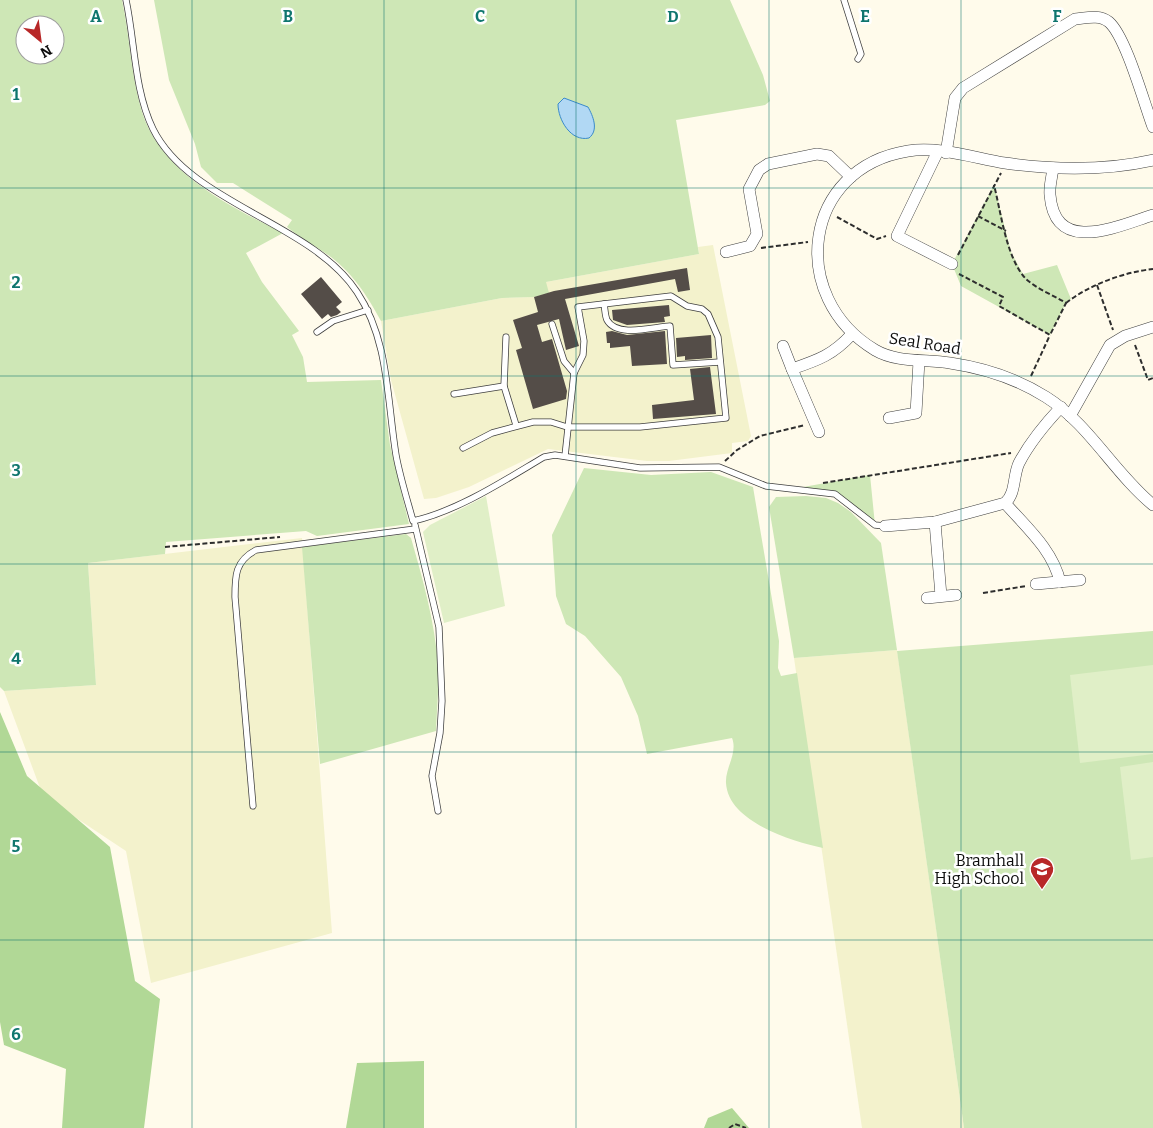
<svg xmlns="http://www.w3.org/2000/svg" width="1153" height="1128" viewBox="0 0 1153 1128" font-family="Bitter,serif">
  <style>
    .farmland { fill: #f3f2cc }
    .green { fill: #cee7b6; fill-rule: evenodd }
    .forest { fill: #b1d896 }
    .pitch { fill: #e0efc7 }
    .water { fill: #b1d8f4; stroke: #3a8aca }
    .building { fill: #544d48 }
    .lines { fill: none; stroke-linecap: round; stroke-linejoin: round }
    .service-casing { stroke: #3f3f3f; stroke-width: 7 }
    .minor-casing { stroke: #3f3f3f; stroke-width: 12 }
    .path { stroke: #2e2e2e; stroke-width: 2; stroke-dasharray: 5 2.5; stroke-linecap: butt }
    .service { stroke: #fff; stroke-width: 5.5 }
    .minor { stroke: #fff; stroke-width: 11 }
    .grid { fill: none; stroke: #0f766e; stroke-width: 1; stroke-opacity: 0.55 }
    .labels { text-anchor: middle; stroke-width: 5; stroke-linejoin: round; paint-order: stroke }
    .street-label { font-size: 16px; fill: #0c0c0c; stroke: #fff }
    .poi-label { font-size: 16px; fill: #0c0c0c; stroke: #fff; text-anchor: end }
    .grid-label { font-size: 16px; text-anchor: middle; font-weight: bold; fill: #0f766e; stroke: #fff; stroke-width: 5; stroke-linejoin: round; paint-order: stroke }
  </style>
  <rect width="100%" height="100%" fill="#fffbeb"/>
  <!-- farmland -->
  <g class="farmland">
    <polygon points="713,245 751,436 748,441 732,443 732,453 669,461 647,461 548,449 469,487 436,498 424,499 391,380 381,321 502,298 534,297 546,282 699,254 698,247"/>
    <polygon points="302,538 332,933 151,983 126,851 43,796 4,691 96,685 88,563"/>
    <polygon points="897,650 964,1128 862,1128 794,658"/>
  </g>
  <!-- green -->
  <g class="green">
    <path d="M0,0H122C130,37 131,76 142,112C161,173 231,207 283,233L246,253L262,282L299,331L292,335L303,357L307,382L381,380L390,445L409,524L317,536L306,531L166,542L165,554L88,563L96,685L4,691L0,687ZM25,25H55V55H25Z"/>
    <path d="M154,0H730L763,75L770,101L765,105L676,120L699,254L546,282L549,293L534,297L502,298L381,321C367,295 350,269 325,253C312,244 299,237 287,227L292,220L233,183H217L201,167L195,144L169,80Z"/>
    <polygon points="994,185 1011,252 1023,274 1057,265 1071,299 1066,303 1050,335 961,286 952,264"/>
    <path d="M584,468L651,475L711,472L753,487L779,641L778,668L781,676L797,673L823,848C792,841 728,822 726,783C725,768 738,753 732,738L647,754L638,716L621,677L585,636L566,624L556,596L552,535Z"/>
    <polygon points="870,475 875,525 835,494 792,489"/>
    <polygon points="806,496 826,498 838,503 851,512 881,543 897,650 794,658 769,507 776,497"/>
    <path d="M406,534L411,538C423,580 435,622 438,666C439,687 437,709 436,731L320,764L302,547Z"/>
    <polygon points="1153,631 1153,1128 964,1128 897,651"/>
  </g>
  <!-- forest -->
  <g class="forest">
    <polygon points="0,712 27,776 110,847 135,981 160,999 144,1128 62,1128 66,1069 4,1045 0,1022"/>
    <polygon points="424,1061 424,1128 346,1128 357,1063"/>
    <polygon points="732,1108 749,1128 704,1128 708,1118"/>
  </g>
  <!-- pitch -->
  <g class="pitch">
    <polygon points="486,496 505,606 444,623 423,532 430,525"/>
    <polygon points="1153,665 1153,754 1080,763 1070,675"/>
    <polygon points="1153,762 1153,857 1131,860 1120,767"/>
  </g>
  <!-- water -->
  <path class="water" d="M564,98L588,107C593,116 599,130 589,138C571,142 558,120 558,104Z"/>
  <!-- building -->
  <g class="building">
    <polygon points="687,268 690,290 678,292 675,279 565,299 579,346 566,350 559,319 537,325 542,342 552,339 567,391 566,399 533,409 516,350 522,348 513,320 538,312 534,297 554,291"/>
    <polygon points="321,277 342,302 336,307 341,312 337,315 331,317 328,314 322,319 301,294"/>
    <polygon points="669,305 670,316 664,317 665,322 627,325 613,320 612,310"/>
    <polygon points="612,331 627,335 665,331 667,364 632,366 630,346 610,348 610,343 607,343 606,332"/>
    <polygon points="711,335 712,358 685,360 685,356 677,357 676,338"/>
    <polygon points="710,367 716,414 653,419 652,405 694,400 690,369"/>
  </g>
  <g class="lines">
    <!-- service casing -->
    <g class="service-casing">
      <g id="service">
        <path d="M126,0C135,42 134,90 153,129C190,204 311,222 357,292C389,340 387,400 396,455C400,477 407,499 413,521C458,511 505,480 544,457L555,455L640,468L719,467L766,486L835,494L875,525L885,526"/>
        <polyline points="844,0 861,54 858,59"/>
        <path d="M604,304C605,309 605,316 607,320C617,338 653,327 670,326L673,365L720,362"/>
        <polyline points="552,324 564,361 574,373"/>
        <polyline points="317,332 333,321 368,310"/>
        <polyline points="506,337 504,386 516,425"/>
        <polyline points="454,394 504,386"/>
        <polyline points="463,448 492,433 533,422 551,422 567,427 640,427 726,418 718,337 708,314 702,309 687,306 671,296 578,307 584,341 583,355 574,373 565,456"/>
        <polyline points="415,525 439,627 442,701 440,733 432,776 438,811"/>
        <path d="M253,806L235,597C235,576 235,561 256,550L415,529"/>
      </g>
    </g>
    <!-- minor casing -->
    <g class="minor-casing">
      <g id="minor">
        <polyline points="938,151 897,236 952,264"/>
        <path d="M946,153L955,98L963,88L1075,19C1086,18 1099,14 1109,22C1126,37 1144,103 1153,127"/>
        <path d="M1153,160C1104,171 1054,170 1005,163C975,158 939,146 908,151C802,168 787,297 875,350C897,363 926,359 950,363C984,368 1016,378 1046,397C1089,424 1114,473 1153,505"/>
        <path d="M1053,168C1052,177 1049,187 1050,195C1055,256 1118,226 1153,215"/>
        <polyline points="726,252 750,246 757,234 749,189 759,170 768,164 817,154 829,156 851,177"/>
        <polyline points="783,346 792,369"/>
        <polyline points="1070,416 1110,345 1125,336 1153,327"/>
        <polyline points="889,418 916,413 919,361"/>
        <path d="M819,432L792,369C818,360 833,355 852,334"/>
        <path d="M1005,503C1026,527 1053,550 1060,582"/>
        <polyline points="935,522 941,596"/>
        <path d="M885,526L935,522L1005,503C1016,494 1013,475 1019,463C1030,442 1045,424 1061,407"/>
        <polyline points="1036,584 1080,580"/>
        <polyline points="927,598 956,595"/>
      </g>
    </g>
    <!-- path -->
    <g class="path">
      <polyline points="978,216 1006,231"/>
      <polyline points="837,217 877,239 886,236"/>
      <polyline points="761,248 808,242"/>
      <polyline points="958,255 1001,173"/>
      <path d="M959,274L1003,297L999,306L1050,335L1066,303C1053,295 1037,289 1026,279C1006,258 1001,212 994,185"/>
      <polyline points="1097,285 1113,330"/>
      <path d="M1066,303C1089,285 1124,272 1153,269"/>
      <polyline points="1135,345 1148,380 1153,378"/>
      <polyline points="1031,376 1050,335"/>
      <polyline points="725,461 737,450 760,436 805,425"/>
      <polyline points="823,483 1011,453"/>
      <polyline points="165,547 280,537"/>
      <polyline points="983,593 1026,586"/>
      <polyline points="729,1128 735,1124 746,1128"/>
    </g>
    <!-- service -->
    <use href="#service" class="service"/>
    <!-- minor -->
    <use href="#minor" class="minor"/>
  </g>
  <!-- grid -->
  <path class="grid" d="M192,0V1128M384,0V1128M576,0V1128M769,0V1128M961,0V1128M0,188H1153M0,376H1153M0,564H1153M0,752H1153M0,940H1153"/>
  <!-- icons -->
  <defs>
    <g id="school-pin" transform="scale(1.25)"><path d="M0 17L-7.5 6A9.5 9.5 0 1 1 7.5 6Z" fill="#b82828" stroke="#fff"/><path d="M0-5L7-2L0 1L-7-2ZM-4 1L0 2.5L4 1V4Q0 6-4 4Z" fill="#fff"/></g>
  </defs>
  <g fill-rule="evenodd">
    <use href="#school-pin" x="1042" y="869"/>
  </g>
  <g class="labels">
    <!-- street labels -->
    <g class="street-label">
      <text transform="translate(925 343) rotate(9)" y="6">Seal Road</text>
    </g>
    <!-- poi labels -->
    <g class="poi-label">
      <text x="1024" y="866">Bramhall<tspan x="1024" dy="18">High School</tspan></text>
    </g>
  </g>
  <g class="grid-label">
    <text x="96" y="22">A</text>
    <text x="288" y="22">B</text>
    <text x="480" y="22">C</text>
    <text x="673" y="22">D</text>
    <text x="865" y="22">E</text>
    <text x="1057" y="22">F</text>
    <text x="16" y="100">1</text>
    <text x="16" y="288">2</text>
    <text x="16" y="476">3</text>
    <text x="16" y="664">4</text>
    <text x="16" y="852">5</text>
    <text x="16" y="1040">6</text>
  </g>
  <!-- north arrow -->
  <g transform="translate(40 40) rotate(151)"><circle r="24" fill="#ffffff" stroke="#9e9e9e"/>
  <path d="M0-4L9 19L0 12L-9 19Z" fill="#b82828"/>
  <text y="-8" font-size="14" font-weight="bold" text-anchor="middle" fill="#0c0c0c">N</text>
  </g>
</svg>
